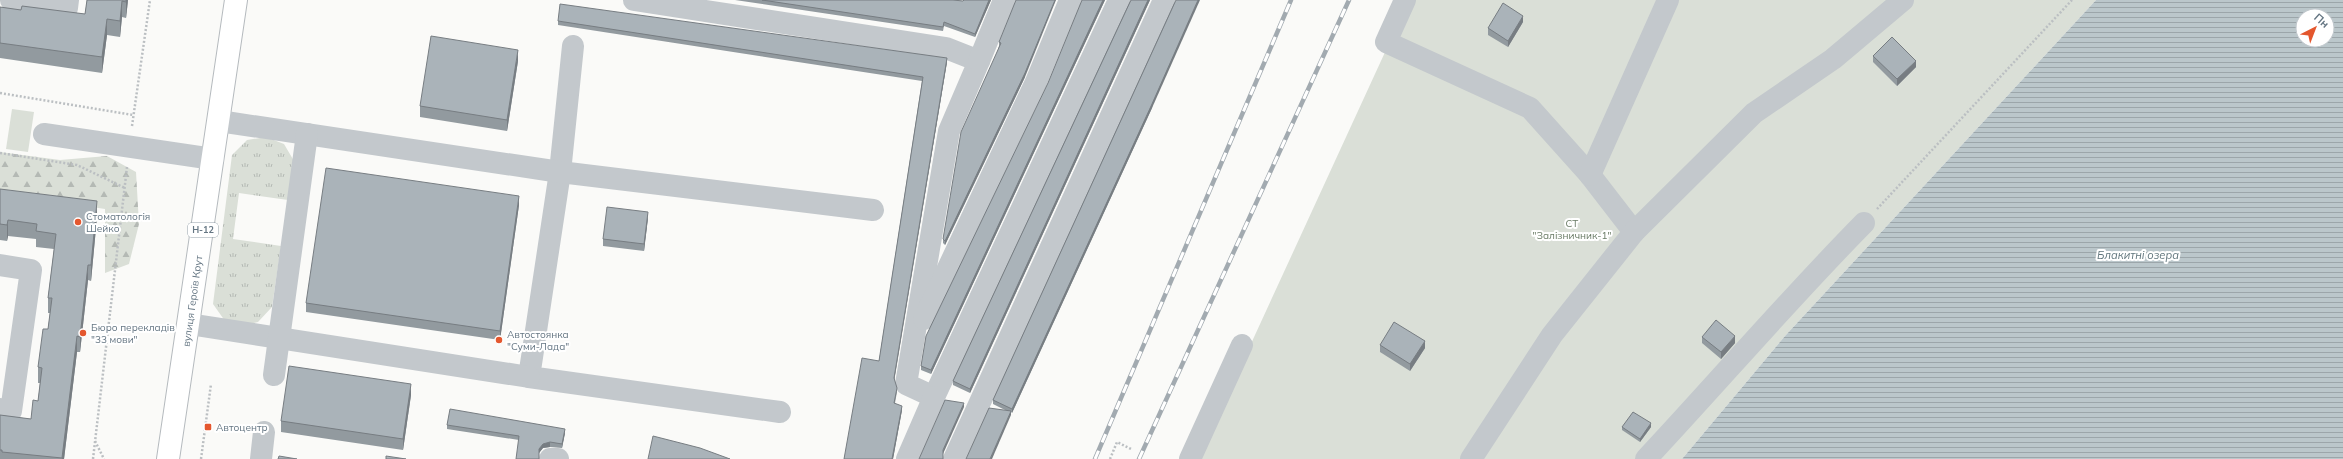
<svg xmlns="http://www.w3.org/2000/svg" width="2343" height="459" viewBox="0 0 2343 459" font-family="Mulish,sans-serif">
  <style>
    .grass { fill: url(#grass-tufts) }
    .forest { fill: url(#forest-firs) }
    .garden { fill: #dadfd7 }
    .water { fill: url(#water-rules); fill-rule: evenodd }
    .lines { fill: none; stroke-linecap: round; stroke-linejoin: round }
    .major-casing { stroke: #b5babe; stroke-width: 24 }
    .path { stroke: #bbbfc2; stroke-width: 2.5; stroke-dasharray: 2 2; stroke-linecap: butt }
    .minor { stroke: #c3c8cc; stroke-width: 22 }
    .major { stroke: #fff; stroke-width: 22 }
    .rail-casing { stroke: #a2aab0; stroke-width: 4.5 }
    .rail { stroke: #fff; stroke-width: 3; stroke-dasharray: 9; stroke-linecap: butt }
    .wall { fill: #929a9f }
    .shaded-wall { fill: #777d82 }
    .building { fill: #aab3b9; stroke: #777d82 }
    .poi-dot { fill: #e4572e; stroke: #fff; stroke-width: 1.5 }
    .labels { text-anchor: middle; stroke-width: 4; stroke-linejoin: round; paint-order: stroke }
    .shield { fill: #fff; stroke: #939fa8; stroke-width: 1 }
    .shield-label { font-size: 9px; font-weight: bold; fill: #657683 }
    .poi-label { font-size: 10px; fill: #657683; stroke: #fff; text-anchor: start }
    .park-label { font-size: 10px; fill: #687a64; stroke: #fff }
    .street-label { font-size: 10px; fill: #657683; stroke: #fff }
    .water-label { font-size: 11px; font-style: italic; fill: #60757c; stroke: #fff }
  </style>
  <defs>
    <pattern id="grass-tufts" width="24" height="20" patternUnits="userSpaceOnUse"><rect width="24" height="20" fill="#dadfd7"/><path d="M3 7l-1-3M5 7V3M7 7l1-3M15 17l-1-3M17 17v-4M19 17l1-3" fill="none" stroke="#b4b9b4"/></pattern>
    <pattern id="forest-firs" width="22" height="20" patternUnits="userSpaceOnUse"><rect width="22" height="20" fill="#dadfd7"/><path d="M5 1l3.5 6h-7zM16 11l3.5 6h-7z" fill="#b4b9b4"/></pattern>
    <pattern id="water-rules" width="6" height="5" patternUnits="userSpaceOnUse"><rect width="6" height="5" fill="#bbc7cb"/><path d="M0 2.5h6" fill="none" stroke="#9ca6aa"/></pattern>
  </defs>
  <rect width="100%" height="100%" fill="#fafaf8"/>
  <!-- grass -->
  <polygon class="grass" points="266,137 284,144 294,161 288,200 239,193 233,239 281,246 272,307 258,322 240,326 225,321 213,304 232,155 247,140"/>
  <!-- forest -->
  <polygon class="forest" points="0,152 60,160 107,156 136,172 139,224 129,264 105,273 105,209 0,193"/>
  <!-- garden -->
  <g class="garden">
    <polygon points="1409,0 2096,0 1785,336 1682,459 1198,459"/>
    <polygon points="12,109 34,112 28,152 6,149"/>
  </g>
  <!-- water -->
  <path class="water" d="M2096,0H2343V459H1682L1785,336ZM2303,16H2327V40H2303Z"/>
  <g class="lines">
    <!-- major casing -->
    <g class="major-casing">
      <polyline id="major" points="168,459 236,0"/>
    </g>
    <!-- path -->
    <g class="path">
      <polyline points="0,93 133,115"/>
      <polyline points="132,126 150,0"/>
      <polyline points="0,153 77,165 125,188"/>
      <polyline points="1877,209 2072,0"/>
      <polyline points="95,441 104,459"/>
      <polyline points="93,459 127,167"/>
      <polyline points="201,459 211,384"/>
      <polyline points="1110,459 1117,442 1131,449"/>
    </g>
    <!-- minor -->
    <g class="minor">
      <polyline points="11,0 67,8 68,0"/>
      <polyline points="634,0 946,48 979,61 949,131 906,384 934,397 1119,0"/>
      <polyline points="1405,0 1386,42 1530,108 1590,175 1634,232"/>
      <polyline points="573,46 560,172 529,377 780,412"/>
      <polyline points="979,61 1004,0"/>
      <polyline points="219,121 560,172 873,210"/>
      <polyline points="44,134 213,159"/>
      <polyline points="1590,175 1668,0"/>
      <polyline points="0,265 31,270 11,411 0,409"/>
      <polyline points="924,319 1036,82 1070,0"/>
      <polyline points="189,324 529,377"/>
      <polyline points="274,375 307,134"/>
      <polyline points="261,459 264,432"/>
      <polyline points="550,459 558,459"/>
      <polyline points="907,459 934,397"/>
      <polyline points="954,459 1164,0"/>
      <polyline points="1190,459 1242,345"/>
      <polyline points="1471,459 1552,335 1634,232 1754,113 1833,59 1903,0"/>
      <path d="M1646,459C1719,381 1789,299 1864,223"/>
    </g>
    <!-- major -->
    <use href="#major" class="major"/>
    <!-- rail casing -->
    <g class="rail-casing">
      <g id="rail">
        <polyline points="1095,459 1291,0"/>
        <polyline points="1139,459 1349,0"/>
      </g>
    </g>
    <!-- rail -->
    <use href="#rail" class="rail"/>
  </g>
  <!-- wall -->
  <g class="wall">
    <polygon points="87,0 128,0 126,18 122,17 120,37 107,35 102,73 0,58 0,7 21,10 85,14"/>
    <polygon points="735,0 953,0 963,1 991,0 975,37 944,26 943,31"/>
    <polygon points="1016,0 1025,77 945,245 943,243 943,239 999,46 999,42"/>
    <polygon points="1082,0 1105,0 931,374 921,370 921,366 1048,83"/>
    <polygon points="1150,0 970,393 953,385 953,381 1130,1"/>
    <polygon points="1175,1 1152,108 1012,413 1011,412 1011,415 1007,411 993,404 993,400"/>
    <polygon points="558,21 947,62 894,379 897,392 895,403 902,410 893,459 844,459 879,361 922,81 558,25"/>
    <polygon points="1523,22 1508,47 1488,35 1488,28"/>
    <polygon points="1873,56 1916,67 1897,86 1873,62"/>
    <polygon points="518,61 507,131 420,117 420,106"/>
    <polygon points="0,189 97,217 91,281 88,280 80,352 77,352 64,459 0,459 0,415 31,419 38,401 40,383 38,383 38,367 48,329 50,313 48,313 48,298 54,249 36,247 36,239 8,236 7,241 0,240"/>
    <polygon points="519,205 500,340 306,312 306,303"/>
    <polygon points="648,218 644,251 603,246 603,239"/>
    <polygon points="1702,337 1735,343 1721,359 1702,343"/>
    <polygon points="1380,345 1425,348 1410,371 1380,352"/>
    <polygon points="411,395 403,450 281,432 281,421"/>
    <polygon points="447,425 565,433 562,448 550,447 543,448 539,453 519,440 447,429"/>
    <polygon points="1622,427 1651,427 1640,442 1622,430"/>
  </g>
  <!-- shaded-wall -->
  <g class="shaded-wall">
    <polygon points="126,0 128,0 126,18"/>
    <polygon points="989,0 991,0 975,37 975,34"/>
    <polygon points="1055,0 1056,0 1025,77 945,245 945,241"/>
    <polygon points="1103,0 1105,0 931,374 931,370"/>
    <polygon points="1148,0 1150,0 970,393 970,389"/>
    <polygon points="1198,0 1200,0 1152,108 1012,413 1012,409"/>
    <polygon points="122,1 122,17 120,37 120,21"/>
    <polygon points="1523,16 1523,22 1508,47 1508,41"/>
    <polygon points="107,19 107,35 102,73 102,57"/>
    <polygon points="518,50 518,61 507,131 507,120"/>
    <polygon points="947,58 947,62 894,382 894,378"/>
    <polygon points="1916,61 1916,67 1897,86 1897,79"/>
    <polygon points="519,196 519,205 500,340 500,331"/>
    <polygon points="97,201 97,217 91,281 91,265"/>
    <polygon points="648,212 648,218 644,251 644,244"/>
    <polygon points="8,220 8,236 7,241 7,225"/>
    <polygon points="88,265 88,280 80,352 80,337"/>
    <polygon points="77,336 77,352 64,459 62,459"/>
    <polygon points="1735,336 1735,343 1721,359 1721,352"/>
    <polygon points="1425,341 1425,348 1410,371 1410,364"/>
    <polygon points="411,384 411,395 403,450 403,439"/>
    <polygon points="964,403 964,407 943,454 943,450"/>
    <polygon points="902,406 902,410 893,459 892,459"/>
    <polygon points="1011,411 1011,415 992,459 990,459"/>
    <polygon points="1651,423 1651,427 1640,442 1640,439"/>
    <polygon points="565,429 565,433 562,448 562,444"/>
    <polygon points="550,442 550,447 543,448 539,453 539,449 543,444"/>
  </g>
  <!-- building -->
  <g class="building">
    <polygon points="87,0 126,0 126,2 122,1 120,21 107,19 102,57 0,43 0,7 21,10 22,6 85,14"/>
    <polygon points="762,0 953,0 963,1 964,0 989,0 975,34 944,22 943,27"/>
    <polygon points="1016,0 1055,0 1025,73 945,241 943,239 961,132 1001,43 999,42"/>
    <polygon points="1082,0 1103,0 931,370 921,366 926,336 1048,83"/>
    <polygon points="1131,0 1148,0 970,389 953,381"/>
    <polygon points="1176,0 1198,0 1152,104 1012,409 993,400"/>
    <polygon points="1503,3 1523,16 1508,41 1488,28"/>
    <polygon points="560,4 947,58 894,378 897,388 894,403 902,406 892,459 844,459 862,358 879,361 923,77 558,21"/>
    <polygon points="431,36 518,50 507,120 420,106"/>
    <polygon points="1892,37 1916,61 1897,79 1873,56"/>
    <polygon points="326,168 519,196 500,331 306,303"/>
    <polygon points="0,189 97,201 91,265 88,265 80,337 77,336 62,458 2,452 2,450 0,450 0,415 31,419 33,400 38,401 42,368 38,367 43,329 48,329 52,298 48,298 56,234 36,231 37,224 8,220 7,225 0,224"/>
    <polygon points="607,207 648,212 644,244 603,239"/>
    <polygon points="1716,320 1735,336 1721,352 1702,337"/>
    <polygon points="1394,322 1425,341 1410,364 1380,345"/>
    <polygon points="289,366 411,384 403,439 281,421"/>
    <polygon points="945,400 964,403 943,450 943,459 919,459"/>
    <polygon points="989,408 1011,411 990,459 966,459"/>
    <polygon points="450,409 565,429 562,444 550,442 543,444 539,449 539,459 516,459 519,436 447,425"/>
    <polygon points="1633,412 1651,423 1640,439 1622,427"/>
    <polygon points="653,436 700,448 730,459 648,459"/>
    <polygon points="279,456 297,459 278,459"/>
    <polygon points="386,456 406,459 386,459"/>
  </g>
  <!-- markers -->
  <g class="poi-dot">
    <circle cx="78" cy="222" r="4"/>
    <circle cx="83" cy="333" r="4"/>
    <circle cx="499" cy="340" r="4"/>
    <rect x="204" y="423" width="8" height="8" rx="2"/>
  </g>
  <g class="labels">
    <!-- shield labels -->
    <rect class="shield" x="188" y="223" width="30" height="14" rx="3"/>
    <g class="shield-label">
      <text x="203" y="233">Н-12</text>
    </g>
    <!-- poi labels -->
    <g class="poi-label">
      <text x="86" y="220">Стоматологія<tspan x="86" dy="12">Шейко</tspan></text>
      <text x="91" y="331">Бюро перекладів<tspan x="91" dy="12">"33 мови"</tspan></text>
      <text x="507" y="338">Автостоянка<tspan x="507" dy="12">"Суми-Лада"</tspan></text>
      <text x="216" y="431">Автоцентр</text>
    </g>
    <!-- park labels -->
    <g class="park-label">
      <text x="1572" y="227">СТ<tspan x="1572" dy="12">"Залізничник-1"</tspan></text>
    </g>
    <!-- street labels -->
    <g class="street-label">
      <text transform="translate(192 301) rotate(-82)" y="4">вулиця Героїв Крут</text>
    </g>
    <!-- water labels -->
    <g class="water-label">
      <text x="2138" y="259">Блакитні озера</text>
    </g>
  </g>
  <!-- north arrow -->
  <g transform="translate(2315 28) rotate(42)"><circle r="19" fill="#ffffff" stroke="#c1c8cd"/>
  <path d="M0-3L7 15L0 10L-7 15Z" fill="#e4572e"/>
  <text y="-6" font-size="11" font-weight="bold" text-anchor="middle" fill="#657683">Пн</text>
  </g>
</svg>
